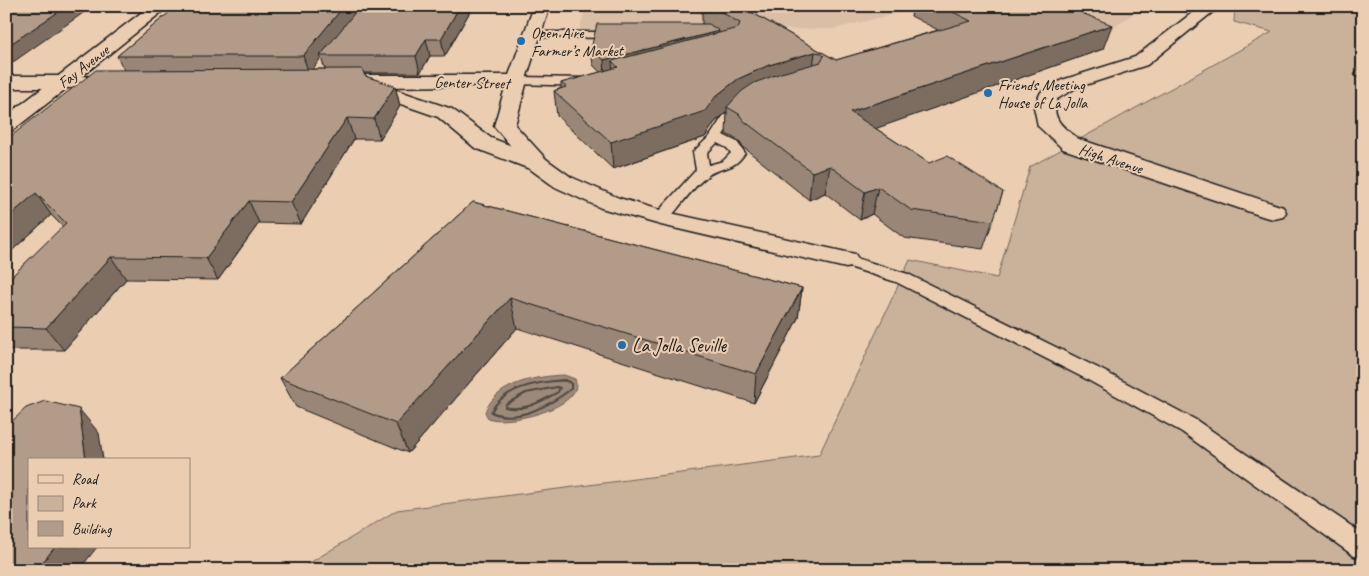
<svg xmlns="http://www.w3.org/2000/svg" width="1369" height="576" viewBox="0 0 1369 576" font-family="Caveat,sans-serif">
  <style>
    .built { fill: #dabea6 }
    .green { fill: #c9b19a; stroke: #72665b }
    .water { fill: #9c8979; stroke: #695d54 }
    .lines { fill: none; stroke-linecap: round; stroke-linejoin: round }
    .shore-far1 { stroke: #4f4841; stroke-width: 1 }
    .shore { stroke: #4f4841; stroke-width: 2 }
    .lane-casing { stroke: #1c1c1c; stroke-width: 3 }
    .street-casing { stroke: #1c1c1c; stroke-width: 3 }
    .secondary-casing { stroke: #1c1c1c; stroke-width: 3 }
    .lane { fill: #ebcdb2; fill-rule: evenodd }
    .street { fill: #ebcdb2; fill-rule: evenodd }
    .secondary { fill: #ebcdb2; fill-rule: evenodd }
    .wall { fill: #998676; stroke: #1c1c1c; fill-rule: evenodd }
    .shaded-wall { fill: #7d6d60; stroke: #1c1c1c }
    .building { fill: #b29c89; stroke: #1c1c1c }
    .poi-dot { fill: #1f6fb2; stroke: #ebcdb2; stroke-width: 2 }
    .labels { text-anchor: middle; stroke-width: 4; stroke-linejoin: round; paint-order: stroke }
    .far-poi-label { font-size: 16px; fill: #1c1c1c; stroke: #ebcdb2; text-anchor: start }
    .far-street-label { font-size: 16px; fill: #1c1c1c; stroke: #ebcdb2 }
    .poi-label { font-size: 20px; fill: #1c1c1c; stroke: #ebcdb2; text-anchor: start }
  </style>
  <rect width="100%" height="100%" fill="#ebcdb2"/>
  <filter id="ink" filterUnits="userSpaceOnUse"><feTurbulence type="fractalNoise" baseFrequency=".02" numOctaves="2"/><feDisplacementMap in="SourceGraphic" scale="10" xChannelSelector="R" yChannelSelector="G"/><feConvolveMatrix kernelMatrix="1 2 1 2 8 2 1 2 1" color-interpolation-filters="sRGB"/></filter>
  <g filter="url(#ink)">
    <!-- built -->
    <g class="built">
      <polygon points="586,6 926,6 834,29 579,31"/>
      <polygon points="1014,6 1143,6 1096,41"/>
    </g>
    <!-- green -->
    <polygon class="green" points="1235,6 1363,6 1363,570 298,570 397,510 819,455 910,260 997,278 1030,167 1272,32 1234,22"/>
    <!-- water -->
    <path class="water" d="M564,375L575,379C586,407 508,426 488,418L485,412C496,383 537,376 564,375Z"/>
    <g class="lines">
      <!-- shore-far1 -->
      <polyline class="shore-far1" points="554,381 566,381"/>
      <!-- shore -->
      <g class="shore">
        <path d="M564,380L571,383V389C550,405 517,424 491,412C503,387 539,382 564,380Z"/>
        <path d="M557,387L560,388L558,392C542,401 524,412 505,407L506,404L526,393Z"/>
      </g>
      <!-- lane casing -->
      <g class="lane-casing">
        <g id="lane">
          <polygon points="532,32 617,32 623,35 617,38 528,37 528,33"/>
          <polygon points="517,77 589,78 595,82 589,86 513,84 511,81 513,78"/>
          <path d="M746,103L752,107L751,110L732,122L723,135L737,142L745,153C732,173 720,165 706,177C691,189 680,207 667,221H655L653,218L655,215L696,170L693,152L710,136L723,116ZM717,143L727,148L731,153L723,161L709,165L707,153Z"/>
          <polygon points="846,255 908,274 1100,369 1196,420 1363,534 1363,559 1354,556 1182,432 1086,379 896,282 840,264 838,260 840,256"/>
        </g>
      </g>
      <!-- street casing -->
      <g class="street-casing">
        <g id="street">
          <path d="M1201,6H1220L1147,65L1076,88L1057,99C1050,119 1064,128 1079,139L1283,207L1286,212L1283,217L1274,219L1265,217L1063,149L1038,126L1034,107L1041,92L1062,80L1135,57Z"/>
          <polygon points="517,75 524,77 527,81 515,125 546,159 571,177 619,198 666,212 855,254 859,260 855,266 846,268 661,225 601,208 555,187 530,169 494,126 507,81 510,77"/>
          <polygon points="6,76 63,76 70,78 73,82 70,86 63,88 6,88"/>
        </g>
      </g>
      <!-- secondary casing -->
      <g class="secondary-casing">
        <g id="secondary">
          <polygon points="150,6 169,6 82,76 126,78 129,82 126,86 67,88 13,130 6,132 6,116"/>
          <polygon points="534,6 550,6 524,85 388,87 452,109 491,138 546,159 549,164 546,169 538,171 530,169 475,148 438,117 372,94 369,90 371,87 338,85 335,81 338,77 345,75 509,75"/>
        </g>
      </g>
      <!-- lane -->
      <use href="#lane" class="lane"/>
      <!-- street -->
      <use href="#street" class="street"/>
      <!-- secondary -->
      <use href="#secondary" class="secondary"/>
    </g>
    <!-- wall -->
    <g class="wall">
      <path d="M177,6H473L445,56H430L420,73H364L365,76L395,86L400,106L380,139H354L301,224L259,223L218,280L126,279L64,350H6V282L63,227L51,215L6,256V140L124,70L117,56ZM321,58L325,69H312Z"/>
      <polygon points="702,6 740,6 836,60 938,30 911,16 914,6 1064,6 1103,49 875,128 929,163 1003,192 983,249 904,238 872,214 860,220 825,193 809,200 743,147 738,140 726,134 727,112 715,122 705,137 613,169 557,116 554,91 561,88 561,83 600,72 593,65 591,49 702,24"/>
      <polygon points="1363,61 1363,80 1354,75"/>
      <polygon points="473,202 802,288 798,318 754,403 517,328 408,453 296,407 280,378"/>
    </g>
    <!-- shaded-wall -->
    <g class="shaded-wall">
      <polygon points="67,6 93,6 6,67 6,47"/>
      <polygon points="344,6 362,6 320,56 321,58 309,74 303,56"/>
      <polygon points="460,6 473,6 445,56 441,39"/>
      <polygon points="1112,25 1103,49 846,139 850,112"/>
      <polygon points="719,31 718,46 618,67 612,61 613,74 605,76 604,60"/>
      <polygon points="426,39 430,56 420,73 416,56"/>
      <polygon points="815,52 812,76 727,107 727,112 715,122 705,137 613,169 611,142 716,96 738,79 769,65"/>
      <polygon points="395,86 400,106 380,139 374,119"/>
      <polygon points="347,118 354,139 301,224 291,202"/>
      <polygon points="830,166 825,193 809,200 812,172"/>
      <polygon points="878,187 872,214 860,220 865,192"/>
      <polygon points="36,193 51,215 6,256 6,219"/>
      <polygon points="249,201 259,223 218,280 206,258"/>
      <polygon points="111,257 126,279 64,350 46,328"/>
      <polygon points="802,288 798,318 754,403 756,374"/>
      <polygon points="510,298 517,328 408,453 396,424"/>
      <polygon points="79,409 99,433 103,460 86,460"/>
      <polygon points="55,547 97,547 79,570 42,570 42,563"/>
    </g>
    <!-- building -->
    <g class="building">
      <polygon points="6,6 67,6 6,47"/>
      <polygon points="177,6 344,6 303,56 117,56"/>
      <polygon points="360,6 460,6 441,39 426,39 416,56 320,56"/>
      <polygon points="702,6 740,6 836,60 971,21 941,6 1064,6 1112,25 850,112 929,163 947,156 1003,192 993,221 911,210 878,187 865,192 830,166 812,172 744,121 739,114 727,107 742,91 754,83 781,73 821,62 824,56 821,53 815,52 769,65 738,79 716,96 705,111 611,142 554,91 566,87 561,83 618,67 612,61 738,28 740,23 713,7 702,7"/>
      <polygon points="597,24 709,24 719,31 604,60 591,49"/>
      <polygon points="362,69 365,76 395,86 374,119 347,118 291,202 249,201 206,258 111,257 46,328 6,327 6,282 66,223 36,193 6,219 6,140 96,70"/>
      <polygon points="473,202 802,288 756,374 510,298 396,424 280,378"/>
      <polygon points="45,401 79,409 86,460 29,460 29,547 55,547 42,563 42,570 6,570 6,425 8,425 26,408"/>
    </g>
  </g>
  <!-- markers -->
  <g class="poi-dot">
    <circle cx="521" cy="41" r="5"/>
    <circle cx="988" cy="93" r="5"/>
    <circle cx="622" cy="345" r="5"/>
  </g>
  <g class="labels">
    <!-- far-poi labels -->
    <g class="far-poi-label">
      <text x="531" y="38">Open Aire<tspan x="531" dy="18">Farmer’s Market</tspan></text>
      <text x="998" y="90">Friends Meeting<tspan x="998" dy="18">House of La Jolla</tspan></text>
    </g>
    <!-- far-street labels -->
    <g class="far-street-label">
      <text transform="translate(83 66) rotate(-38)" y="6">Fay Avenue</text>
      <text transform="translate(472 82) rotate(1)" y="6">Genter Street</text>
      <text transform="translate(1111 158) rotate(18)" y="6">High Avenue</text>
    </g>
    <!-- poi labels -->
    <g class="poi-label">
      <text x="632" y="352">La Jolla Seville</text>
    </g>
  </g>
  <!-- margin -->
  <rect width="1369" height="576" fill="none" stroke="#ebcdb2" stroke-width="25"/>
  <rect x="12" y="12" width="1344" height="551" fill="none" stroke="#1c1c1c" stroke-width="2" filter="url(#ink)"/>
  <!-- legend -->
  <rect x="28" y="458" width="162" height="90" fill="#ebcdb2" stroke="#988676"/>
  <rect x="38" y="475" width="25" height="8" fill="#ebcdb2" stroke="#988676"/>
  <text x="72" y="484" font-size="15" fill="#1c1c1c">Road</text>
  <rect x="38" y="496" width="25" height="15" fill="#c9b19a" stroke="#988676"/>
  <text x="72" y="508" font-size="15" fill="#1c1c1c">Park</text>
  <rect x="38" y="521" width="25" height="15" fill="#b29c89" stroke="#988676"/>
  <text x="72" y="534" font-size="15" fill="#1c1c1c">Building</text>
</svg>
